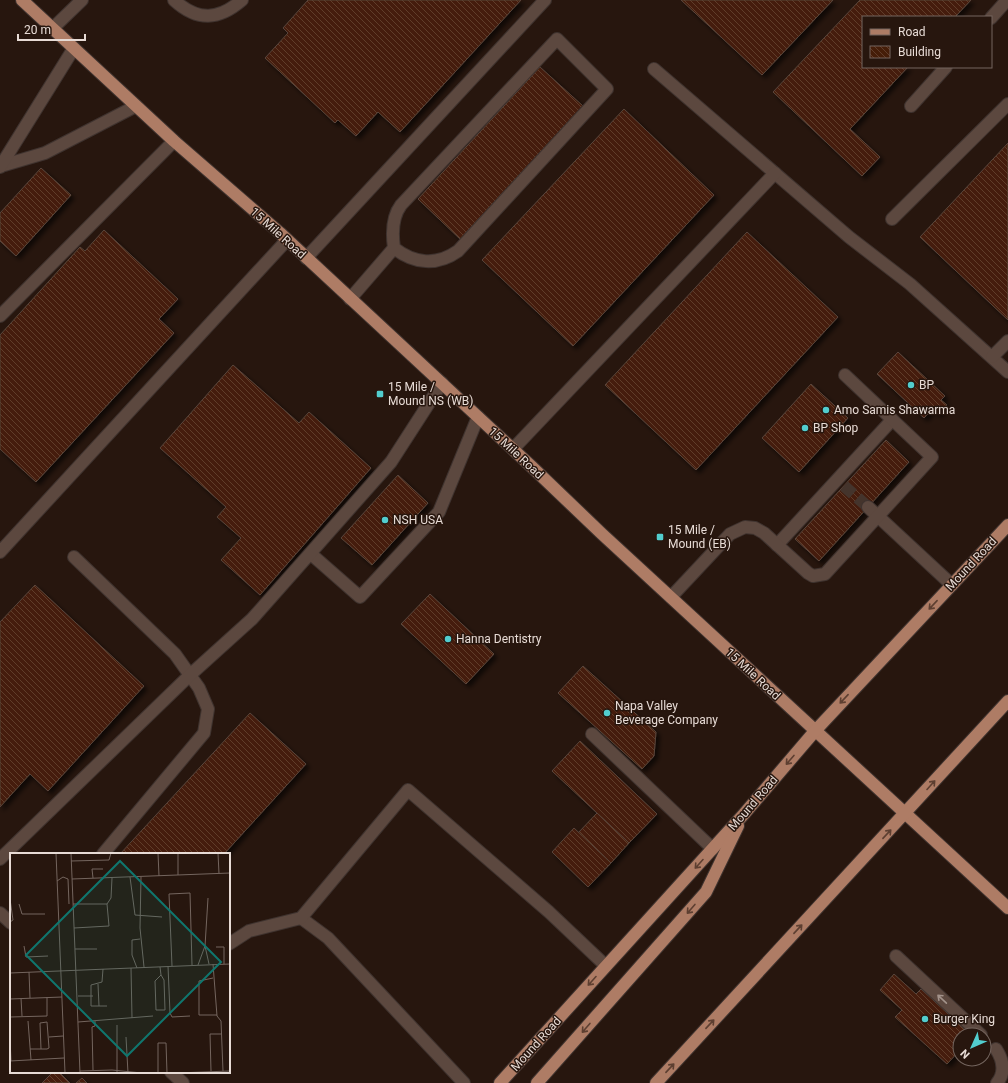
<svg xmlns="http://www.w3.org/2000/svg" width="1008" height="1083" viewBox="0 0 1008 1083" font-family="Roboto,sans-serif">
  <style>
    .building { fill: url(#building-back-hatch); stroke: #59453c; filter: url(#shadow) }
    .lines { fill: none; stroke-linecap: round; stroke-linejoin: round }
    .minor-tunnel { stroke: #44342c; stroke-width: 12; stroke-dasharray: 12 6; stroke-linecap: butt }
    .minor-casing { stroke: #3f332f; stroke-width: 14 }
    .major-casing { stroke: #3f332f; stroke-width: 14 }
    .minor { stroke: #5c483f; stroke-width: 12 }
    .major { stroke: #ae7c65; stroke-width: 12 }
    .oneway { stroke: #5d3f31 }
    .oneway2 { stroke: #a2928a }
    .poi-dot { fill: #52cdce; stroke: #27160e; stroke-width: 1.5 }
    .labels { text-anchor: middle; stroke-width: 3; stroke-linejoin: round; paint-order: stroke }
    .street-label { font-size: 12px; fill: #e7dbd5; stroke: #27160e }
    .poi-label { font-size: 12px; fill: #e7dbd5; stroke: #27160e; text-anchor: start }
    .inset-road { fill: none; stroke: #74655e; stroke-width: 1 }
    .view { fill: #0f766e; fill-opacity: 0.15; stroke: #0f766e; stroke-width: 2 }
    .inset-edge { fill: none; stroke: #e7dbd5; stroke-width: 2 }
  </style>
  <defs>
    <pattern id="building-back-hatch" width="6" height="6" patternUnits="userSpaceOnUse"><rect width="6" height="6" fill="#451d08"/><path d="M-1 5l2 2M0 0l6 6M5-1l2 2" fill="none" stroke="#603d2b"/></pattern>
    <filter id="shadow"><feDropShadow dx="3.5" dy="3.5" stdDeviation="2" flood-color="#0009"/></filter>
  </defs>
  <rect width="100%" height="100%" fill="#27160e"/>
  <!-- building -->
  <g class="building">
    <polygon points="308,0 521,0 400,132 378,112 356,136 338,120 335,123 265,58 288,33 283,28"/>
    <polygon points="681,0 833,0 762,75"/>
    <polygon points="860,0 971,0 955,17 863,17 863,67 908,67 850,129 880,157 862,176 773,92"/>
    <polygon points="540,67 583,106 460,239 418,199"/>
    <polygon points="624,109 714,195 573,346 482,260"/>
    <polygon points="1008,143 1008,320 920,237"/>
    <polygon points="41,168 71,195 16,256 0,241 0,213"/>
    <polygon points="104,230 178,299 159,319 174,333 36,482 0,449 0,335 80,247 85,251"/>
    <polygon points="747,232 838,317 696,470 605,385"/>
    <polygon points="898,352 945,396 941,400 947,405 938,414 933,409 924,418 877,374"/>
    <polygon points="233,365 299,423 309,412 371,468 260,595 221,560 241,538 217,517 226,507 160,448"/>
    <polygon points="811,384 848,418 799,472 762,438"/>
    <polygon points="886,440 909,462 819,561 795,539"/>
    <polygon points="398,475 428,503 372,565 341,538"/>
    <polygon points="35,585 144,686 48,791 30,774 0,807 0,622"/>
    <polygon points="430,594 494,654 466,684 401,624"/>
    <polygon points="583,666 656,732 654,756 642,769 558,693"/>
    <polygon points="250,713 306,764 224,854 120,854"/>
    <polygon points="580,741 657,814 629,843 552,771"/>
    <polygon points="597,813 629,843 611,863 578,833"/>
    <polygon points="574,828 611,863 588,887 552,852"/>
    <polygon points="894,974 916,994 921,989 971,1035 960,1035 960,1050 947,1064 895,1017 902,1010 880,990"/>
    <polygon points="53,1072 59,1072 70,1083 42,1083"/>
    <polygon points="82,1078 87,1083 76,1083"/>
  </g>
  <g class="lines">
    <!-- minor-tunnel -->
    <polyline class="minor-tunnel" points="844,486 868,507"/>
    <!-- minor casing -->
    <g class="minor-casing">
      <g id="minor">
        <path d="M174,0C198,22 219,20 242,0"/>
        <polyline points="991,18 1007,0"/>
        <polyline points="53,28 82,0"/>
        <polyline points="654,69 849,237 910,284 1008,372"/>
        <polyline points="911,106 946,67"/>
        <polyline points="1,166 45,153 136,106"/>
        <polyline points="0,167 74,48"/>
        <polyline points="892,219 1008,104"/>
        <polyline points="306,258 545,0"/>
        <path d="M350,299L394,248C414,264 437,266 458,251L607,89L557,39L401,205C392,217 392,234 394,248"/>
        <polyline points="0,316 174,141"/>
        <polyline points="992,357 1008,341"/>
        <polyline points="513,449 775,173"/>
        <polyline points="868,507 952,585"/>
        <polyline points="777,545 892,420"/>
        <polyline points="0,552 287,240"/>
        <polyline points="311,554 360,597 439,512 478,417"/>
        <polyline points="74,557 175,654 199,688 208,709 204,733 103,854"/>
        <polyline points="671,597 730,534 745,527 755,528 764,533 808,573 813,576 825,574 932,457 845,375"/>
        <polyline points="592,734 713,849"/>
        <polyline points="0,859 190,675 252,619 391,462 442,383"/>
        <polyline points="0,913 11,923"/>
        <polyline points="301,918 328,938 464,1083"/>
        <polyline points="229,944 249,931 301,918 408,790 549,912 606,966"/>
        <polyline points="896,956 981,1035"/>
        <path d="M996,1049C1003,1060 1006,1072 997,1083"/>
        <polyline points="171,1072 183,1083"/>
      </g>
    </g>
    <!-- major casing -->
    <g class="major-casing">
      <g id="major">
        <polyline points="22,0 174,141 280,233 532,467 602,534 1008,908"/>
        <polyline points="500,1083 744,814 815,731 1008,525"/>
        <polyline points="537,1083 706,892 738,826"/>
        <polyline points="656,1083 1008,701"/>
      </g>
    </g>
    <!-- minor -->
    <use href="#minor" class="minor"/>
    <!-- major -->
    <use href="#major" class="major"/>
  </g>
  <!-- one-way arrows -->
  <defs><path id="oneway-shaft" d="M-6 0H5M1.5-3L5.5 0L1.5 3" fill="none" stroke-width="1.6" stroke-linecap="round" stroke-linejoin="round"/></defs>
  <g class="oneway">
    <use href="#oneway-shaft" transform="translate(933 605) rotate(133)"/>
    <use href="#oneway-shaft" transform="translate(844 699) rotate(133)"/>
    <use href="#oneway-shaft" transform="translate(790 760) rotate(131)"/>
    <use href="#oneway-shaft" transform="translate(931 785) rotate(-48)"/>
    <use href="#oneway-shaft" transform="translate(887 834) rotate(-47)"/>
    <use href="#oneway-shaft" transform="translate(699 864) rotate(132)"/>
    <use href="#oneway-shaft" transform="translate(691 909) rotate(131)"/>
    <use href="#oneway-shaft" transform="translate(798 929) rotate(-47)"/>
    <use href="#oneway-shaft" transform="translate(592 981) rotate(132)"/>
    <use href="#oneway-shaft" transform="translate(710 1024) rotate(-47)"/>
    <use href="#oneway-shaft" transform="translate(586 1028) rotate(131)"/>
    <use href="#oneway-shaft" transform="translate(670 1068) rotate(-47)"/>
  </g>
  <use class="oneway2" href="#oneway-shaft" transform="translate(942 999) rotate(-137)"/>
  <!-- markers -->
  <g class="poi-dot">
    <circle cx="911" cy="385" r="4"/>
    <rect x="376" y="390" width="8" height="8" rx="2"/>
    <circle cx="826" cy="410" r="4"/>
    <circle cx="805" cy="428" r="4"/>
    <circle cx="385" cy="520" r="4"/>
    <rect x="656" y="533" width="8" height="8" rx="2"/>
    <circle cx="448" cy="639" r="4"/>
    <circle cx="607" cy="713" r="4"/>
    <circle cx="925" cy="1019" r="4"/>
  </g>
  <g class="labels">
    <!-- street labels -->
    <g class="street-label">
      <text transform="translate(278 233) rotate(42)" y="4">15 Mile Road</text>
      <text transform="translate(516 453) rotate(43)" y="4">15 Mile Road</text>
      <text transform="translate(971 564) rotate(-47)" y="4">Mound Road</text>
      <text transform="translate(753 674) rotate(43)" y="4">15 Mile Road</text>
      <text transform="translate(753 803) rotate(-49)" y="4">Mound Road</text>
      <text transform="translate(536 1044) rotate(-48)" y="4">Mound Road</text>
    </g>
    <!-- poi labels -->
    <g class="poi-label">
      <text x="919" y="389">BP</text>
      <text x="388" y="391">15 Mile /<tspan x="388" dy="14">Mound NS (WB)</tspan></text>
      <text x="834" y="414">Amo Samis Shawarma</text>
      <text x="813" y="432">BP Shop</text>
      <text x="393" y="524">NSH USA</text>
      <text x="668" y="534">15 Mile /<tspan x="668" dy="14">Mound (EB)</tspan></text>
      <text x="456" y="643">Hanna Dentistry</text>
      <text x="615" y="710">Napa Valley<tspan x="615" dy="14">Beverage Company</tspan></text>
      <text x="933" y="1023">Burger King</text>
    </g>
  </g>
  <!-- overview -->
  <g transform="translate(10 853)">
    <rect width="220" height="220" fill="#27160e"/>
    <path class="inset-road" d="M46,0L55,220M61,0L70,220M148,0L149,23M168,0V22M208,0L209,21M61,8L99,7L101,0M120,24L125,62L152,64M131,24L130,75L134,114M83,25L82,16H93M62,26L220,20M47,28L53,24L58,26L59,51M198,45L195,93L199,111M0,46L3,67L0,69M9,51L12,61H35M63,51H97M64,75L99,73L97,51L101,45L102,25M14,93L16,104L38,103M206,94H214V111M65,96H87M203,111L207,163L211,168L213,218M188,112L195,93M158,113L160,160L162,164L180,163M162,113L159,41L180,40L182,112M150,114L151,122L145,128L146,157H155L154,127L151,122M121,115L122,165M127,115L122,102V87L130,86M93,116L92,129L81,132V153H97M19,119L20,145M0,120L220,111M203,125L189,128V162H207M88,131L89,153M68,143H83M11,145L12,163M0,146L52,144M0,164L37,163V144M18,168L21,207M68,169L143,163M39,184L53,183M116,184L118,220M0,185L1,208M20,196H37L39,195L37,169L30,170L31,196M0,208L54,205M83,217L82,174L85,173V168M70,218L102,217L132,220M201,218L200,181H211M107,220V172M148,220V190H156L157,220M166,220L220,218"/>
    <path class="view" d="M110,8L211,109L117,203L16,102Z"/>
    <rect width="220" height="220" class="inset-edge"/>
  </g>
  <!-- legend -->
  <rect x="862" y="16" width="130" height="52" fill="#27160e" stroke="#74655e"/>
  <rect x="870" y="29" width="20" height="6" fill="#ae7c65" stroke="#74655e"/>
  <text x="898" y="36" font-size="12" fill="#e7dbd5">Road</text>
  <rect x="870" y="46" width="20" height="12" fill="url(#building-back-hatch)" stroke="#74655e"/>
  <text x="898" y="56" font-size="12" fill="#e7dbd5">Building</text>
  <!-- north arrow -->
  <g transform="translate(972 1047) rotate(225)"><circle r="19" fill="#27160e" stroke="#74655e"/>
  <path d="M0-3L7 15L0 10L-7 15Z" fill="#52cdce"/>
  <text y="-6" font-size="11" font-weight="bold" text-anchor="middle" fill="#e7dbd5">N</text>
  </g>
  <!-- scale -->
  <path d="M18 34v6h67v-6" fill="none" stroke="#e7dbd5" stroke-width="2"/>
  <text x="24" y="34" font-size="12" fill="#e7dbd5" stroke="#27160e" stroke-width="3" paint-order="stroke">20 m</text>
</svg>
